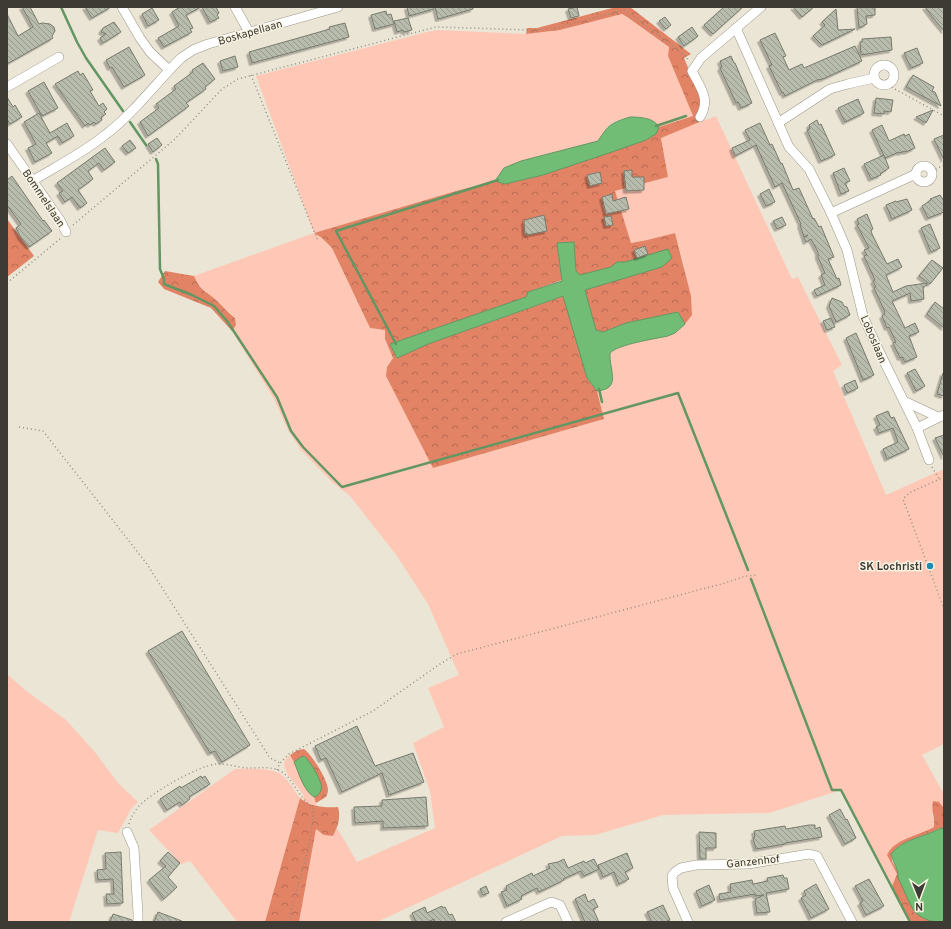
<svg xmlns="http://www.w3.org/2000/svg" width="951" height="929" viewBox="0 0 951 929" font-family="Overpass,sans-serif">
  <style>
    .green { fill: #ffc7b5 }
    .forest { fill: url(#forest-crowns) }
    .water { fill: #72bd76; stroke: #629662 }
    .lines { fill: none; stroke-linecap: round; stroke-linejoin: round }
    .stream { stroke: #629662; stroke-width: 2.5 }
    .building { fill: url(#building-back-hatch); stroke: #787b6d; filter: url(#shadow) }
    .street-casing { stroke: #9b9687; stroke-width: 10 }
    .path { stroke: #928e83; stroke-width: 1.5; stroke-dasharray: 1 3; stroke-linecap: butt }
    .street { stroke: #fff; stroke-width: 9 }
    .poi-dot { fill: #1b8db1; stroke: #f8f3e2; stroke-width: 1.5 }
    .labels { text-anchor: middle; stroke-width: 3; stroke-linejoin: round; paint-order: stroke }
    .street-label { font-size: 11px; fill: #3d3b34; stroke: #f8f3e2 }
    .poi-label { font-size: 11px; font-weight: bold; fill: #3d3b34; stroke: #f8f3e2; text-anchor: end }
  </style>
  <defs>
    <pattern id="forest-crowns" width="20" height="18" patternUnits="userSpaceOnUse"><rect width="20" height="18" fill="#e38365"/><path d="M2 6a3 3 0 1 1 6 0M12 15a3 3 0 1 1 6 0" fill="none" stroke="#b96c54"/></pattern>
    <pattern id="building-back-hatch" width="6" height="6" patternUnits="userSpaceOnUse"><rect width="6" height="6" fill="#b8bcac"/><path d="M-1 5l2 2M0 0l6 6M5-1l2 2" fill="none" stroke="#979a8d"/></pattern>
    <filter id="shadow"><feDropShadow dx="-2.5" dy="2.5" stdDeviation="0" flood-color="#0004"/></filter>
  </defs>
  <rect width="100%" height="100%" fill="#ebe5d5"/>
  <!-- green -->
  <g class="green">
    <path d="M622,14L669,47L668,56L693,116L659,127C651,113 625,115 612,123C606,127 602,134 598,141L521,161L504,168L495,181L456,191L314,233L322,238L332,248L370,328L385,330L393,358L387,367L433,468L604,419L597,391H605L613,378L610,353C619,344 654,339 668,336L675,333L685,324L684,266L675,233L647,240L630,243L615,191L668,177L661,137L716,116L792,279L798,277L842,365L833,371L886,495L944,469V744L922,755L944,794V808L939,802L932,815L934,822V827L925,832L896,844L891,863L897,874L892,886L841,790L769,813L663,815L595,835L562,836L377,922H299L316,828L333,836L337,828L357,862L435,828L430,791L413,743L444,727L428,688L459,675L428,604L397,556L350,496L332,482L301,450L288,430L274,399L232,331L236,325L235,318L216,300L205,293L198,285L194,276L314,233L256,76L427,32L437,30L526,34L560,30Z"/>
    <polygon points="7,674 25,690 66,720 94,751 118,783 138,802 131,809 118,833 98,830 69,922 7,922"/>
    <path d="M290,755L294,762L299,775L310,794L314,797L317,806L303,801L304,796C300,791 297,785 292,780C286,771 279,764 290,755Z"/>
    <path d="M235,769C247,769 272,767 282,775C289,781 294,790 300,798L265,922H237L190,861L181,864L149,830Z"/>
  </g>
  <!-- forest -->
  <g class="forest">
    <polygon points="616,7 630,7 691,54 684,58 702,101 698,112 702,121 661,138 668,177 615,191 631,243 647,240 675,233 691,296 692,315 685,324 678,312 626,323 603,332 596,330 584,290 662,267 617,262 611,267 580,275 576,271 574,242 557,243 562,280 528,292 527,297 390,344 397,358 428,344 564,296 587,378 597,391 604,419 433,468 386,376 387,367 393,358 385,339 385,330 370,328 332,248 322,238 314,233 456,191 495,181 505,184 543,175 646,140 656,134 659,127 693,116 668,56 669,47 627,17 622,14 560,30 526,34 527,28 537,28"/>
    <polygon points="7,219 34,256 7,277"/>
    <path d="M165,271L194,276C201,292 205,290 216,300C223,306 228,313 235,318L236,325L232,331L211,308L164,289L158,282Z"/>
    <path d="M304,749C312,755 328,780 328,790C328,792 327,795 326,797L316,803L314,797L318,795L301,757L294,762L290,755L298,750Z"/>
    <path d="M300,798C310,807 325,808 338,807C341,817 338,827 333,836L324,835L316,829L299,922H265Z"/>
    <path d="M933,801L939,802L944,808V829L940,828C924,838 903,838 891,854L892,861L924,917L935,922H910L892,886L897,874L887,855C895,838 919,836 934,827C935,817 931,811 933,801Z"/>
  </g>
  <!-- water -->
  <g class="water">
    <path d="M630,117C641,117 654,118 659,127L656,134L646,140L606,154L543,175L505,184L495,181L504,168L521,161L598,141C609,124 611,123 630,117Z"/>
    <path d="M574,242L576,271L580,275L611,267L617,262H625L668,249L672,258L662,267L585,290L596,330L603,332L626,323L678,312L685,324L675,333L668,336C654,339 619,344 610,353C609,370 622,389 597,391L587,378L563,296L428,344L397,358L390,344L526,297L528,292L562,281L557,243Z"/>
    <path d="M304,756C310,761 324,783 321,790C320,794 317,796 314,797C303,790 299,773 294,762L301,757Z"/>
    <path d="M941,828L944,829V921C935,924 922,919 915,912C910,906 902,885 898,878C899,869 893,863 891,854C904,838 923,838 941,828Z"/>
  </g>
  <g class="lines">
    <!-- stream -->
    <g class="stream">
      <polyline points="61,7 77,42 86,58 123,111"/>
      <polyline points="130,122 146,145"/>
      <polyline points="656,126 686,116"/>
      <polyline points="156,159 158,164 160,269 164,279 164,284 192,295 214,306 227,321 277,397 291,431 303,447 342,487 678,393 748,570"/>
      <polyline points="396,344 336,231 498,180"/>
      <polyline points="599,389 602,402"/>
      <polyline points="751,579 832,790 841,790 910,922"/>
    </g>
  </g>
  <!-- building -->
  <g class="building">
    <polygon points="22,7 30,7 39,24 42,23 50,24 54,27 55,31 52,36 53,38 7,64 7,14 18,36 33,27"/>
    <polygon points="85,7 111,7 92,18"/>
    <polygon points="180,7 201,7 186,15 193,28 190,29 192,32 164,47 158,38 179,26 172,12"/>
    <polygon points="202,7 216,7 219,13 217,15 219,18 210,22"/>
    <polygon points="407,7 434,7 434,9 409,16"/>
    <polygon points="435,7 473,7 473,9 438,19"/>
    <polygon points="577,7 579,16 571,18 568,9"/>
    <polygon points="724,7 743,7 713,34 704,25"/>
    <polygon points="793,7 814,7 802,17"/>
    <polygon points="857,7 875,7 875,15 866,16 867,24 859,28"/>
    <polygon points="925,7 944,7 944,31 934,19"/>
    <polygon points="152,8 159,20 148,26 142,14"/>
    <polygon points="836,9 838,30 855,29 822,45 813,36 825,25 822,22"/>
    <polygon points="386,11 387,15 391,14 394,24 375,29 371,15"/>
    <polygon points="665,17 671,25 666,29 659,21"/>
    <polygon points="408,18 412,30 404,32 403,30 397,32 394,21"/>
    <polygon points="114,22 121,32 103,43 100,38 106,34 101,32 103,28"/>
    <polygon points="345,23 349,37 252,63 249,52 330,29 329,27"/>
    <polygon points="692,27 698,36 697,37 684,46 678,37"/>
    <polygon points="775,33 786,56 783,57 789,70 802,64 804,68 855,46 862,61 823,79 817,80 785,96 783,92 782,93 769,66 772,65 760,40"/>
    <polygon points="891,37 892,50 861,55 860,43 862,42 862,39"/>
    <polygon points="129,47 145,75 124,87 112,67 110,68 106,60"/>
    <polygon points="917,48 923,63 911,68 904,53"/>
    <polygon points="235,56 238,67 223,71 220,61"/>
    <polygon points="731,56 734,63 735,63 752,103 741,108 738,102 736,103 720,68 722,67 720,61"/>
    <polygon points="203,63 215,79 205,87 206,89 186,103 189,106 148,136 140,122 159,108 156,104 176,89 174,86 193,72 192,70"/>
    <polygon points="78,71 80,75 83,73 93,90 90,91 99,106 103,103 107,109 104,112 106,114 101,117 102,120 96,124 94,122 90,125 88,123 85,126 55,84"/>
    <polygon points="913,75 934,87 932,91 935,92 941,106 906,87"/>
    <polygon points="44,82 58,108 42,116 28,91"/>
    <polygon points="7,97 13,107 15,105 22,117 10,124 7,119"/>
    <polygon points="876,98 893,100 891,112 884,111 884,114 874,113"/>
    <polygon points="858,99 864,113 845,122 838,108"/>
    <polygon points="933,110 926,123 916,117"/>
    <polygon points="39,113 50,133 67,123 74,136 62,143 58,136 46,143 52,153 35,162 28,148 36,144 24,122"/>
    <polygon points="817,120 819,125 821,124 835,155 821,161 807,130 810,129 809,125"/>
    <polygon points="760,123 770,145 772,144 781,164 782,163 793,190 799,188 813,219 814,218 819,227 821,226 834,257 828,259 837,279 839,278 841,285 817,296 814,290 825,285 821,275 825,273 818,257 818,252 811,239 806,242 804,238 808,235 804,237 800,225 801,224 782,183 775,187 756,145 735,156 732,148 750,140 745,130"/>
    <polygon points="882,125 889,141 904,134 905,136 909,134 915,148 906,152 905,151 900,153 899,152 885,158 872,130"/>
    <polygon points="944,135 944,160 934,139"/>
    <polygon points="157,138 162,145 153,152 148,144"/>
    <polygon points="130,140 136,148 128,153 122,146"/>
    <polygon points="105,148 115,162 104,170 99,163 88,171 93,179 78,190 87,203 80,208 72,197 65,202 59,193 63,191 57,183"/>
    <polygon points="884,155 889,168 880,174 881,175 871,179 864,164"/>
    <polygon points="844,168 850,181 845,183 849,191 841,194 833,173"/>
    <polygon points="632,170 632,177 644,177 644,190 626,191 624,171"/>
    <polygon points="600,172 602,183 590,186 587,175"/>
    <polygon points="12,176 43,221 44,220 52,231 29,247 21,238 16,228 21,224 7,205 7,180"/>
    <polygon points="769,189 775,202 766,206 760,194"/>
    <polygon points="612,194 613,201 626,197 629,209 606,214 602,197"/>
    <polygon points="940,195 944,201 944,212 928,218 922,206 931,200 930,199"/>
    <polygon points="907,199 912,210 892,219 886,205 896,201 896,202"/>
    <polygon points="867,214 873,229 871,230 872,234 887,264 898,259 902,267 886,275 893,292 906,286 927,283 927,285 923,287 924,299 911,301 910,293 892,301 905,328 915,323 919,332 909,336 917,357 905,362 902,357 900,358 893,343 896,342 889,327 887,328 882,316 885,314 884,312 885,312 874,288 876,287 873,281 875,280 864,256 867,255 864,250 869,248 857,225 859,224 857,219"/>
    <polygon points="544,215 547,231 527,235 527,233 525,234 524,222 525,220"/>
    <polygon points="611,216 613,225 606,226 604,217"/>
    <polygon points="782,217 786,225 777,229 773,221"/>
    <polygon points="930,224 940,248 931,252 921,228"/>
    <polygon points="645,246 648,254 637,258 634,250"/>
    <polygon points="932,260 943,268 930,284 919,276"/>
    <polygon points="832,298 842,302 844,306 847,307 850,315 836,322 829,306"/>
    <polygon points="935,302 944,309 944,328 927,314"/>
    <polygon points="831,318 835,327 827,330 823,321"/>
    <polygon points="856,333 874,375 863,380 846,338"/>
    <polygon points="915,369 925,386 916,391 907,373"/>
    <polygon points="943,373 944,373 944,396 937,394"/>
    <polygon points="855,380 858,388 847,393 844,385"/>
    <polygon points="888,411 891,418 894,417 909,449 887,459 883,449 898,442 893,428 879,433 876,427 880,425 876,416"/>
    <polygon points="944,435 944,457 935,438"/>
    <polygon points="182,631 250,745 222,762 215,751 210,753 148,651"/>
    <polygon points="357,726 375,766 413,753 424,782 389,795 382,773 342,792 326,758 321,760 315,746"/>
    <polygon points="201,776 202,778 205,776 210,784 189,797 190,799 182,805 180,802 167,810 160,799 180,786 181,788"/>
    <polygon points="426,797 428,826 383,828 383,821 355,823 354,807 382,806 382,800"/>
    <polygon points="840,809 846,820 847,819 856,838 845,844 829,815"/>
    <polygon points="809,825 815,825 815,829 820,827 822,837 785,843 785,844 756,849 753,838 755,837 754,831 785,826 786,829"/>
    <polygon points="699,832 716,833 716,848 706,848 706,859 700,859"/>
    <polygon points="121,852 123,903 107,904 106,894 114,894 113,879 98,880 97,870 106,869 105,853"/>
    <polygon points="168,852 180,863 168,877 177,887 164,899 149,880 166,866 160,861"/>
    <polygon points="627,853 633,868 625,872 629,879 619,884 614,872 603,877 598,865"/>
    <polygon points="564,859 568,868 584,861 585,863 594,859 599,869 584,876 581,871 563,879 564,880 539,892 537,888 521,896 522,899 507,906 501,892 507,890 506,886 532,873 533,876 550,868 548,864 558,862"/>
    <polygon points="783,875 784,878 787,878 789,889 766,893 770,912 757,913 755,899 764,895 755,896 755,894 720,900 719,894 731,892 730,884 752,880 753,884 768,881 767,878"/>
    <polygon points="869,879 884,906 866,915 860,903 863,901 855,886"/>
    <polygon points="816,884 829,909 811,918 801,898 806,895 804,891"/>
    <polygon points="709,885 715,900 702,906 696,891"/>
    <polygon points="486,886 489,893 483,895 480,889"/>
    <polygon points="585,894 588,902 594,899 598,907 593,909 599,922 585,922 575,899"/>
    <polygon points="663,905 670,920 665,922 652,922 647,912"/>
    <polygon points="442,906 443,908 445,907 449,915 452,914 456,922 435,922 434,919 428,922 416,922 412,913 425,907 427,913"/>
    <polygon points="158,912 182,921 182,922 154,922"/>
    <polygon points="113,914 132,920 132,922 110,922"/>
  </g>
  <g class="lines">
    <!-- street casing -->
    <g class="street-casing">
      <g id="street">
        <polyline points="122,7 140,38 150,52 169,70"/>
        <polyline points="235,7 249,32"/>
        <polyline points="736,28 789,147 809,169 831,213 847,250 863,316 878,349 917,428 929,460"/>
        <circle cx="884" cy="75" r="10"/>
        <polyline points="7,87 59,57"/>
        <path d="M700,117C711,99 700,87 692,71L701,58L761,7"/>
        <polyline points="778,123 830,89 848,84 874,78"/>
        <polyline points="7,144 60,220 66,232"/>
        <circle cx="924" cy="174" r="8"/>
        <path d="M32,181C57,166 83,153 105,135C133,114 156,83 181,58L193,50L208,44L338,7"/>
        <polyline points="831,213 916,174"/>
        <polyline points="904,401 938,417"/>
        <polyline points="917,428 944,415"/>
        <polyline points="127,832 134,848 138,914 138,922"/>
        <polyline points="506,922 551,902 560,905 568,922"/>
        <polyline points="688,922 673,888 672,876 675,872 681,868 696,865 748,864 809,854 817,856 852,922"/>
      </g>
    </g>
    <!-- path -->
    <g class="path">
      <polyline points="251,75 318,241"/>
      <polyline points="889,84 893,88 944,116"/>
      <polyline points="932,171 944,165"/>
      <polyline points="73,225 175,139 222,89 238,79 436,27 531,30 556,28 625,10 686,56 688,60"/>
      <polyline points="7,283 61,238"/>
      <polyline points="19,427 43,431 147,564 270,758 280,763"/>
      <polyline points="932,467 939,479"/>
      <polyline points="944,477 909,493 903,499 944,609"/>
      <polyline points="277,770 280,763 289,754 373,711 440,664 457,654 725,583 746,576 758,575"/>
      <path d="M129,824C131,817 134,812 139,806C151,793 198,766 216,764C227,763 238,768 249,768C259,768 273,766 282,772C291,778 296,790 303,798C306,802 310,805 314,809L309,847L288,922"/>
    </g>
    <!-- street -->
    <use href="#street" class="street"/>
  </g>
  <!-- markers -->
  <circle class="poi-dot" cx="930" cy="566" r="4"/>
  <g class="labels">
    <!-- street labels -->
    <g class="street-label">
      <text transform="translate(250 32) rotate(-16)" y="4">Boskapellaan</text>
      <text transform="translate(44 198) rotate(56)" y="4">Bommelslaan</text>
      <text transform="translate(874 339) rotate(67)" y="4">Loboslaan</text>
      <text transform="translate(753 861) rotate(-6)" y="4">Ganzenhof</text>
    </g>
    <!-- poi labels -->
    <g class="poi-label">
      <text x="922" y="570">SK Lochristi</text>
    </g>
  </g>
  <!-- border -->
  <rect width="951" height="929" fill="none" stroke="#3d3b34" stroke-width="16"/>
  <!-- north arrow -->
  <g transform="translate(919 897) rotate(179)" stroke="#f8f3e2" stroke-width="3" paint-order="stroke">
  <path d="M0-3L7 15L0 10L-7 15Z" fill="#3d3b34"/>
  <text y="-6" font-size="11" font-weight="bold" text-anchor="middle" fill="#3d3b34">N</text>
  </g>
</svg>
